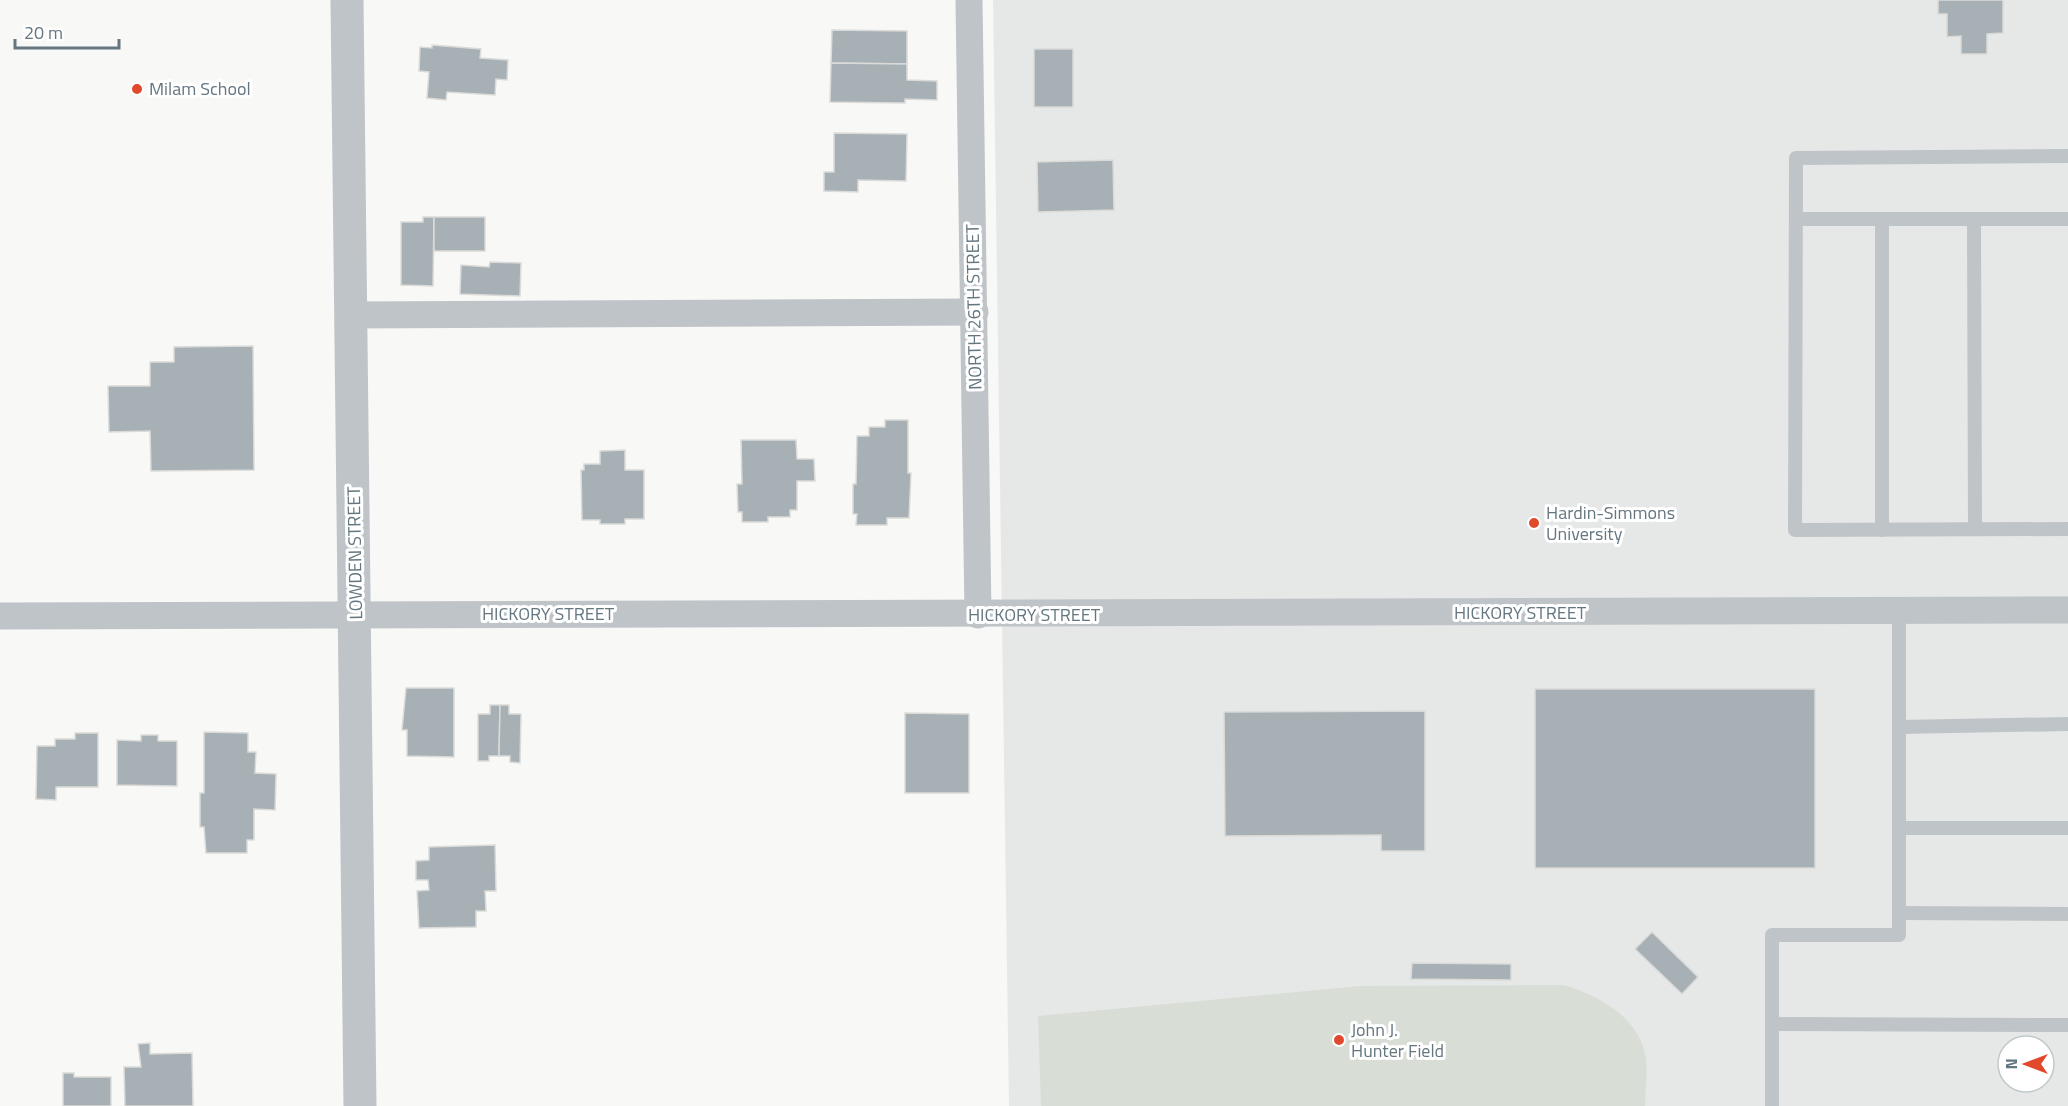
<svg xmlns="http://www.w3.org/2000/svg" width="2068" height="1106" viewBox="0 0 2068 1106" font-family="'Titillium Web',sans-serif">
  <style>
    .built { fill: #e6e8e7; fill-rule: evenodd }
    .green { fill: #d8ddd5 }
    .building { fill: #a6b0b5; stroke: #dadad8; stroke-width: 1.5 }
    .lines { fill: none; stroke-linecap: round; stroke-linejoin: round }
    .service { stroke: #bfc4c8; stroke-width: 14 }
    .minor { stroke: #bfc4c8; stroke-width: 27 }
    .tertiary { stroke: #bfc4c8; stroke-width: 33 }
    .poi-dot { fill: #e1492d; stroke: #fff; stroke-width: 2 }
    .labels { text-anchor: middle; stroke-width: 6; stroke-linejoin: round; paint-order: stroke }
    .poi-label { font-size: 18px; fill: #647680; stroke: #fff; text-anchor: start }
    .street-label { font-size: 18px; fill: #647680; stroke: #fff }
  </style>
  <rect width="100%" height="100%" fill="#f8f8f6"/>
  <!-- built -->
  <path class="built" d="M993,0H2068V1106H1009ZM2008,1046H2044V1082H2008Z"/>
  <!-- green -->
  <path class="green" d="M1564,985C1595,994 1635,1015 1644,1050C1649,1066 1645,1089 1645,1106H1041L1038,1016L1360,986Z"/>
  <!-- building -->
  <g class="building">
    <polygon points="1938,0 2003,0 2003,33 1987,34 1987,54 1961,54 1961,36 1947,37 1947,14 1938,14"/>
    <polygon points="832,30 907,31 907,64 831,63"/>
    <polygon points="432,45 481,49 480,58 508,60 507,80 496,79 495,95 447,92 446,100 427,98 429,72 419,71 420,47 432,48"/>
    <rect x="1034" y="49" width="39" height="58"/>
    <polygon points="831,63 907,64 907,80 937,81 937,100 905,99 905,103 830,102"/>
    <polygon points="834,133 907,134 906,181 858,180 858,192 824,191 824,172 834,172"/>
    <polygon points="1113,160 1114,210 1038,212 1037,162"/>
    <polygon points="423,217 434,217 433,286 401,285 401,222 423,222"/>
    <rect x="434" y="217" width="51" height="34"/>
    <polygon points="490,262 521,263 520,296 460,294 461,265 489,267"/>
    <polygon points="253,346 254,470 151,471 150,431 109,432 108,386 150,386 150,362 174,362 174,347"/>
    <polygon points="885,420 908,420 908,473 911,473 909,518 887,518 887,525 856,525 857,514 853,514 853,484 856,484 857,436 869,436 869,427 885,427"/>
    <polygon points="741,440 796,440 797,459 814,459 815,481 797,481 797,510 790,510 790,517 768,517 768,522 742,522 742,512 738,512 737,484 742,484"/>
    <polygon points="625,450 625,470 644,470 644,519 625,519 625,524 600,524 600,520 582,520 581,470 584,470 584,464 600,464 600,451"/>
    <polygon points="406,688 454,688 454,757 407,756 407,730 402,730"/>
    <rect x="1535" y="689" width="280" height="179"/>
    <polygon points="490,705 500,705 499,756 489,756 489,761 478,761 478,714 490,714"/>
    <polygon points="500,705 509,705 509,714 521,714 520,763 510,762 510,756 499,756"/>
    <polygon points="1425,711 1425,851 1381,851 1381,835 1225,836 1224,712"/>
    <polygon points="905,713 969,714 969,793 905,793"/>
    <polygon points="204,732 248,733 248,752 256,752 255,773 276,774 275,810 254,809 254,840 247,840 247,853 206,853 204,827 200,827 200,793 204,793"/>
    <polygon points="75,733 98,733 98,787 56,787 56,800 36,799 37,746 55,746 55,739 75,739"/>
    <polygon points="141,735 158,735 158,741 177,741 177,786 117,785 117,740 141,741"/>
    <polygon points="495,845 496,891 485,891 486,911 476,911 476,927 419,928 417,891 429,890 428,880 416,880 416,861 429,860 429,847"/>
    <polygon points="1652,932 1698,977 1682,994 1635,949"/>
    <polygon points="1412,963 1511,964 1511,980 1411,979"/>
    <polygon points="150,1043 150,1054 192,1053 193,1106 125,1106 124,1067 141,1067 138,1044"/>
    <polygon points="63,1073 74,1073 74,1077 111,1077 111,1106 63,1106"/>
  </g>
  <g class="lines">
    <!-- service -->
    <g class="service">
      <polyline points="2068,156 1796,158 1795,530 2068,529"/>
      <polyline points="1796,219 2068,219"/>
      <polyline points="1882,219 1882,530"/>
      <polyline points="1974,219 1975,529"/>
      <polyline points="1899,727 2068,724"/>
      <polyline points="1899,828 2068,828"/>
      <polyline points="1899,913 2068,914"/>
      <polyline points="1772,1024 2068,1025"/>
      <polyline points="1772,1106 1772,935 1899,935 1899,611"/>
    </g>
    <!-- minor -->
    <g class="minor">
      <polyline points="969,0 978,615"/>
      <polyline points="352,315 975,312"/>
      <polyline points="0,616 2068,610"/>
    </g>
    <!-- tertiary -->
    <polyline class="tertiary" points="347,0 360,1106"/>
  </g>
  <!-- markers -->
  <g class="poi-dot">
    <circle cx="137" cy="89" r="6"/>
    <circle cx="1534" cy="523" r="6"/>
    <circle cx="1339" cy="1040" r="6"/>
  </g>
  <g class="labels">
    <!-- poi labels -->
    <g class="poi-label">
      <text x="149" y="95">Milam School</text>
      <text x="1546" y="519">Hardin-Simmons<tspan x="1546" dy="21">University</tspan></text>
      <text x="1351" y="1036">John J.<tspan x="1351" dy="21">Hunter Field</tspan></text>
    </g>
    <!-- street labels -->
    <g class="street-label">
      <text transform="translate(974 307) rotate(-91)" y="6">NORTH 26TH STREET</text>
      <text transform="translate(355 553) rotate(-91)" y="6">LOWDEN STREET</text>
      <text x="1520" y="619">HICKORY STREET</text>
      <text x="548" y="620">HICKORY STREET</text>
      <text x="1034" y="621">HICKORY STREET</text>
    </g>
  </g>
  <!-- north arrow -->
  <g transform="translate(2026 1064) rotate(270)"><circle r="28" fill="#ffffff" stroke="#c1c8cc" stroke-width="1.5"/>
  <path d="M0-4.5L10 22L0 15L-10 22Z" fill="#e1492d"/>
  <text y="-9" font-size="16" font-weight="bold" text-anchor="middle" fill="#647680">N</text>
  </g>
  <!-- scale -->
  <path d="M15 39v9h104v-9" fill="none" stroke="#647680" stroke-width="3"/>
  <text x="24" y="39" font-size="18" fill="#647680" stroke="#ffffff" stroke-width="4.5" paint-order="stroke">20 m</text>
</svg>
